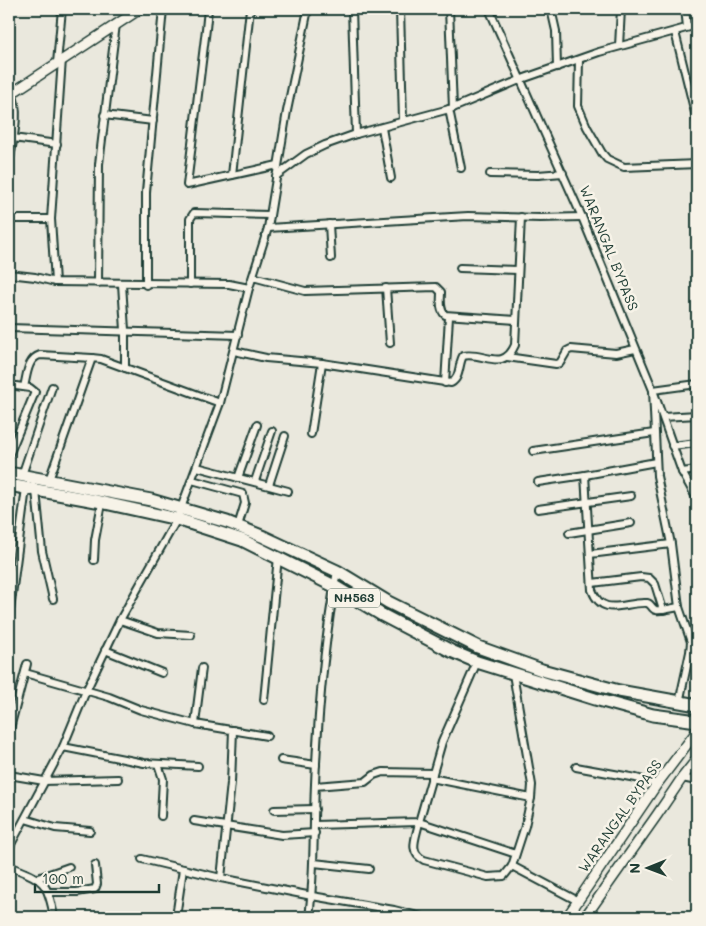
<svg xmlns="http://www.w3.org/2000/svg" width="706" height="926" viewBox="0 0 706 926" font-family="Mali,sans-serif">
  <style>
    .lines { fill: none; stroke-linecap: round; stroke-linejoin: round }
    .minor-casing { stroke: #1f3d34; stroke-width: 10 }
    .secondary-casing { stroke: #1f3d34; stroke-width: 12 }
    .trunk-casing { stroke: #1f3d34; stroke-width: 15 }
    .minor { stroke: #f7f3e8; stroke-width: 6 }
    .secondary { stroke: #f7f3e8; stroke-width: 9 }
    .trunk { stroke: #f7f3e8; stroke-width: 11 }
    .labels { text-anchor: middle; stroke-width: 5; stroke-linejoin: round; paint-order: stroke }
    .shield { fill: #f7f3e8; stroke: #60746a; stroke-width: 1 }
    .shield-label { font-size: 12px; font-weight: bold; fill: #1f3d34 }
    .street-label { font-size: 14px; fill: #1f3d34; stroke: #f7f3e8 }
  </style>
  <rect width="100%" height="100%" fill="#eae8dd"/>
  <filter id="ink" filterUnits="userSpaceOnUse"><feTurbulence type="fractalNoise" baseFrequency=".02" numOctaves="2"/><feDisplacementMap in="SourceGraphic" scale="10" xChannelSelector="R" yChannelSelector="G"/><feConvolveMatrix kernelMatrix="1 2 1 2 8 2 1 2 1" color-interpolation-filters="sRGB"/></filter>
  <g filter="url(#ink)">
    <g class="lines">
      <!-- minor casing -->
      <g class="minor-casing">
        <g id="minor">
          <polyline points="208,9 206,29 187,185 278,165"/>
          <polyline points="352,9 356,134"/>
          <polyline points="400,9 403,121"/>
          <polyline points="449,9 453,108"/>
          <polyline points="489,9 582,217 653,390 682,472 697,499"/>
          <polyline points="551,9 556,31 557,67"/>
          <polyline points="685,9 687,27"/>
          <polyline points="675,32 697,121"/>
          <polyline points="619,46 621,9"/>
          <polyline points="579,60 578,106 587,127 602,153 607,159 624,167 697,164"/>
          <polyline points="57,63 62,9"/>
          <polyline points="449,109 461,168"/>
          <polyline points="104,115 153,121"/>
          <polyline points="382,128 391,178"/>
          <polyline points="13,138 57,144"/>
          <path d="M9,165C12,142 21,115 12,93"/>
          <polyline points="490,174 538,175 563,173"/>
          <polyline points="232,175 250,9"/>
          <polyline points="276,176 306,154 325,145 356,134 453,108 522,79 599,52 697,25"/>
          <polyline points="9,219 51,219"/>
          <polyline points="329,224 331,258"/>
          <polyline points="268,228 468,216 540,218 582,217"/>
          <polyline points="460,268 518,270"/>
          <polyline points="9,274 35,277 55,282 229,284 249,288"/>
          <path d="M253,277L305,291L436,287L441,292C441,300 439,309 445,315L516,320"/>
          <polyline points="55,282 51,219 62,59"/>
          <polyline points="98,283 99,164 116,24"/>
          <polyline points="122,284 125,330 125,368"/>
          <polyline points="190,284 190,219 194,213 270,215"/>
          <polyline points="146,285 146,192 163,9"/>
          <polyline points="386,288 390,343"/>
          <polyline points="9,328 238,335"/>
          <path d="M234,351L266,358L322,363L451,383C461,377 458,365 463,356C483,351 503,373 515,345L521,217"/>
          <polyline points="507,357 556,364 560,363 567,351 571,349 616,353 635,349"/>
          <polyline points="445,383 449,317"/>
          <polyline points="9,385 30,388 35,392 9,455"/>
          <path d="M24,387C27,376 27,359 40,355L92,358"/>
          <polyline points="663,417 697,415"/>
          <polyline points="311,434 322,363"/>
          <polyline points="672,446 697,443"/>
          <polyline points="533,451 654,433"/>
          <polyline points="197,467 288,491"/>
          <polyline points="682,472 697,470"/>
          <polyline points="22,475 52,387"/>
          <path d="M585,475L592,590C603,619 626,601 647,603C652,604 651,609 656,610C663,611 672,608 679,607"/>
          <polyline points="238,478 257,425"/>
          <polyline points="49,480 92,358 101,359 220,403"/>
          <polyline points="192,480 243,494 245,503 238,526"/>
          <polyline points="255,481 272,431"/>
          <polyline points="538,482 585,475 656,462"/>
          <polyline points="269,485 285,436"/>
          <polyline points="36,490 42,551 53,599"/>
          <polyline points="538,509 631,496"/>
          <polyline points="569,533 631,523"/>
          <polyline points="590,554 671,544"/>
          <polyline points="94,560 95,540 102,503"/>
          <polyline points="592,583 641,577 649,578 655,584 663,610"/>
          <polyline points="9,618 26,488"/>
          <polyline points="120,620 158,633 191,635"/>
          <polyline points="105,650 162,673"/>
          <polyline points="25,673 109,697 141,710 195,724 267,736"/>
          <path d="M513,674L532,785L531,798L525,826L512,866L504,876L488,877L424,860C407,852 417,836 419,822L516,854"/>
          <polyline points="264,700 278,557"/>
          <polyline points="679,703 690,652 691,642 679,607 671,544 657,476 653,390 697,384"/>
          <polyline points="195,724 202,668"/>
          <polyline points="233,730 231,783 221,878 312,896 394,910 422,917"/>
          <polyline points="9,732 27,664"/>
          <polyline points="63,747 144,763 198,766"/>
          <polyline points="281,760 316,765"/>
          <polyline points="158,764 163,779 161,816"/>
          <polyline points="576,767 636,778 657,784"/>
          <polyline points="9,775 44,781 118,779"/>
          <polyline points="431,778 531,798"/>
          <polyline points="682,778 697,781"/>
          <polyline points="315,786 365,782 374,775 383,772 433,773"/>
          <polyline points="274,810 315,809"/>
          <polyline points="25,819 55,828 90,831"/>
          <polyline points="194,821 282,835 315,833"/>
          <polyline points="315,825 419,822 442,742 477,662"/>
          <polyline points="9,848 63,747 86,691 120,620 177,519 220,403 249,288 268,228 287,111 308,9"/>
          <polyline points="142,859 221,878"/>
          <polyline points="314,863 369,869"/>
          <path d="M9,866C43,880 47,879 54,917"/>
          <polyline points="512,866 578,901"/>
          <polyline points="38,878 69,867"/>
          <polyline points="48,892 77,892 95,889 97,884 95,865"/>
          <polyline points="176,917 183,869"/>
          <path d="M309,917C315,873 313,828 315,784C318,713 324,641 337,571"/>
        </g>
      </g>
      <!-- secondary casing -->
      <g class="secondary-casing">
        <g id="secondary">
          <polyline points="9,95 140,9"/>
          <polyline points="567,917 657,784 697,731"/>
          <polyline points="585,917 657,815 682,778 697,759"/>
        </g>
      </g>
      <!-- trunk casing -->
      <g class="trunk-casing">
        <g id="trunk">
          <polyline points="9,473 151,500 227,522 264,537 337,571 388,602 478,647 542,670 619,691 697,705"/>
          <polyline points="9,485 96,501 177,519 242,540 334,586 382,615 451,651 477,662 595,699 653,715 697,721"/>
        </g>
      </g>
      <!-- minor -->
      <use href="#minor" class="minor"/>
      <!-- secondary -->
      <use href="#secondary" class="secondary"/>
      <!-- trunk -->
      <use href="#trunk" class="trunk"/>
    </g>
  </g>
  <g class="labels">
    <!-- shield labels -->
    <rect class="shield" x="328" y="588.5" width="52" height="19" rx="4"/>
    <g class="shield-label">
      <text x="354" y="602">NH563</text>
    </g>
    <!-- street labels -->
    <g class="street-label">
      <text transform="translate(609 248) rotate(68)" y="5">WARANGAL BYPASS</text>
      <text transform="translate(620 816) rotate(-55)" y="5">WARANGAL BYPASS</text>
    </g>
  </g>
  <!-- margin -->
  <rect width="706" height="926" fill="none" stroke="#f7f3e8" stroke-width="30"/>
  <rect x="15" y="15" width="676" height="896" fill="none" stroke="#1f3d34" stroke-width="2" filter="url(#ink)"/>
  <!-- north arrow -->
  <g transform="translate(648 868) rotate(269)" stroke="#f7f3e8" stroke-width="4" paint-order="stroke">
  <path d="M0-4L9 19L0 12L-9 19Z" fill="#1f3d34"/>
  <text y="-8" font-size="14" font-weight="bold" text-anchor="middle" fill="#1f3d34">N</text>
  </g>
  <!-- scale -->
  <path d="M35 884v8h124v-8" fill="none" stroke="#1f3d34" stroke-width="2.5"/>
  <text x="42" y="884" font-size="15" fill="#1f3d34" stroke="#f7f3e8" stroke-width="4" paint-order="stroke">100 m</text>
</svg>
